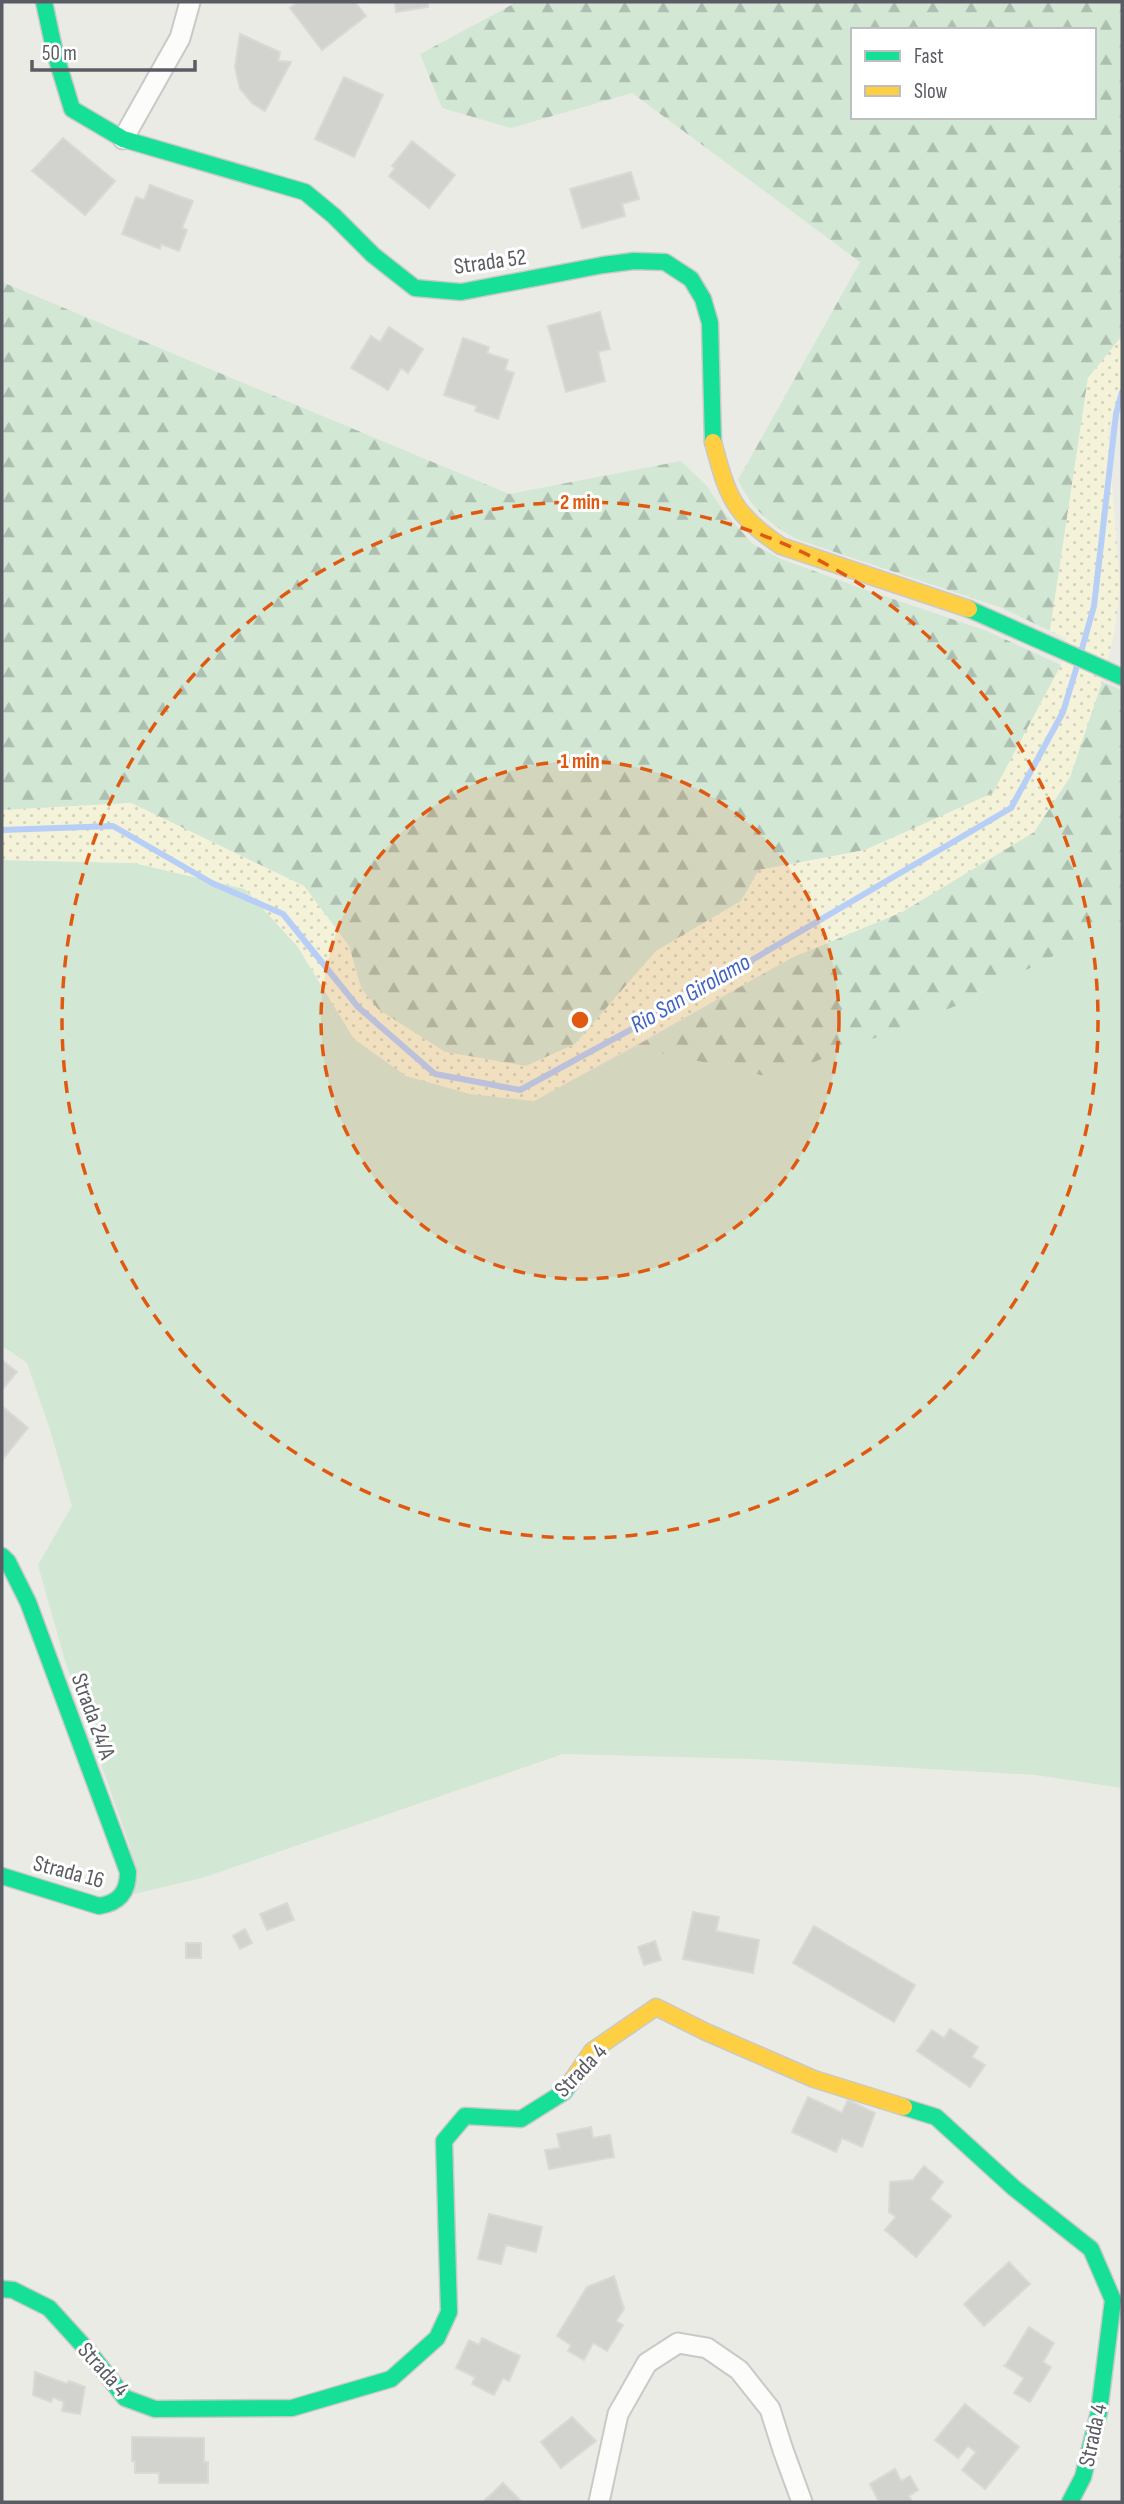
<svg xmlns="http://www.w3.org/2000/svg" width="1124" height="2504" viewBox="0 0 1124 2504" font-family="'Sofia Sans Condensed',sans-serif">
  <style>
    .grass { fill: #d2e8d4 }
    .forest { fill: url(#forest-firs); fill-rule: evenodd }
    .sand { fill: url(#sand-dots) }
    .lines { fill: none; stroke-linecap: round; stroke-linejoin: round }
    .stream { stroke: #b7cef7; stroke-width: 6 }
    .building { fill: #d2d2cf; stroke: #dadad4; stroke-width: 2 }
    .street-casing { stroke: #c9c9c8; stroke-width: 23 }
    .fast-casing { stroke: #c9c9c9; stroke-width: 19 }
    .slow-casing { stroke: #c9c9c9; stroke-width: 19 }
    .street { stroke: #fcfcfb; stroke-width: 19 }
    .fast { stroke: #16e098; stroke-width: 16 }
    .slow { stroke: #ffcf43; stroke-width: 16 }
    .ring { fill: none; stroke: #e15910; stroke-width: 3.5; stroke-dasharray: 12 9 }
    .labels { text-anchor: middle; stroke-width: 6; stroke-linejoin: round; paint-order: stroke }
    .street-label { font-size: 23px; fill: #5a5c63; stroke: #fff }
    .water-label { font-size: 24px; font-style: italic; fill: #4164c5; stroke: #fff }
    .centre { fill: #e15910; stroke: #fff; stroke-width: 3.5 }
    .ring-label { font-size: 21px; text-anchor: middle; font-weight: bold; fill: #e15910; stroke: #fff; stroke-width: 6; stroke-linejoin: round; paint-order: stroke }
  </style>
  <defs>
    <pattern id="forest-firs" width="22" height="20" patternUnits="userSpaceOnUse" patternTransform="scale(1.75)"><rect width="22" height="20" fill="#d2e8d4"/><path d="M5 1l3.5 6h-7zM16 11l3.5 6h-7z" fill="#adbfb0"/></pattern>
    <pattern id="sand-dots" width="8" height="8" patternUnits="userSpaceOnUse" patternTransform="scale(1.75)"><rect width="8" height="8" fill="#f4f3d9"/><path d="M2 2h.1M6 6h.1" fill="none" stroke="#d3d3bd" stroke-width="1.8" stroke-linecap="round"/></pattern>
  </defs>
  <rect width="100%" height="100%" fill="#ebebe5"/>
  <!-- grass -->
  <polygon class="grass" points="2,860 134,863 245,889 298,947 354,1039 534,1101 634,1047 774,1078 958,1005 1122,921 1122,1788 1036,1775 754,1759 563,1754 202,1878 134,1894 130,1847 65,1661 38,1565 72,1506 50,1430 27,1363 2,1346"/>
  <!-- forest -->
  <g class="forest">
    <path d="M517,2H1122V336L1088,378L1050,631L1002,608L799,540C770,525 752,509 738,480L860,262L632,93L511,128L442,108L420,54ZM853,30H1094V117H853Z"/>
    <polygon points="2,282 509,494 681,461 707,486 725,513 753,544 781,559 858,587 987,631 1061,665 993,793 865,850 759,870 741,901 656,951 575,1044 526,1066 445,1052 378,1010 361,988 349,946 304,886 131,803 2,810"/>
    <polygon points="1102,682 1122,690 1122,921 958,1005 774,1078 634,1047 791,958 902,912 1034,832 1070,777"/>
  </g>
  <!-- sand -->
  <polygon class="sand" points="1122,336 1122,400 1108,428 1120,590 1114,634 1102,682 1070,777 1034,832 902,912 791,958 534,1101 470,1094 406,1076 354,1039 298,947 245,889 134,863 2,860 2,810 131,803 304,886 349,946 361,988 378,1009 445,1052 526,1066 575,1044 656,951 741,901 759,870 865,850 993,793 1061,665 1066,638 1050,631 1088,378"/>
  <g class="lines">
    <!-- stream -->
    <g class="stream">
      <polyline points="1081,652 1094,606 1116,414 1122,392"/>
      <polyline points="2,830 113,826 212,883 283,914 358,1007 435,1074 520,1090 665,1011 1011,808 1063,712 1077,666"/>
    </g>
  </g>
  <!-- building -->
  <g class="building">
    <polygon points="298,2 355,2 366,16 322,50 290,8"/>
    <polygon points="395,2 428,2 428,7 396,12"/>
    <polygon points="240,34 280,52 278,61 291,62 265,111 253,104 240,89 235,67"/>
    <polygon points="344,77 383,95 354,157 315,139"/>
    <polygon points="63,138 115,181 85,215 32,171"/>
    <polygon points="412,141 455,175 429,208 389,176 395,168 392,166"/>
    <polygon points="631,172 639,199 622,204 625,216 582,228 570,189"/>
    <polygon points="150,185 193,201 182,228 187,230 179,251 161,244 160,249 122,234 136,197 144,200"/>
    <polygon points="600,312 610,349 598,352 605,381 566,392 548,326"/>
    <polygon points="389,327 423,349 408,373 401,368 388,390 351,368 371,336 380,342"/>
    <polygon points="463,338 489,347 487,353 508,360 505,370 514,373 498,419 475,411 477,406 444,395"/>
    <polygon points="2,1360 17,1372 2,1390"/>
    <polygon points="2,1406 28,1428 2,1460"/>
    <polygon points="287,1903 294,1920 267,1930 260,1914"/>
    <polygon points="693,1912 719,1917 716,1931 759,1940 753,1973 683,1959"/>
    <polygon points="814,1926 915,1985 894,2022 793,1963"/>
    <polygon points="245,1929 252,1943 240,1949 233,1936"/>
    <polygon points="655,1941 661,1960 644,1965 638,1947"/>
    <rect x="186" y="1943" width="15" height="15"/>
    <polygon points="950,2029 978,2047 972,2057 985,2065 970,2087 917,2051 932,2030 944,2038"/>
    <polygon points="808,2097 842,2113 848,2100 875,2113 862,2147 842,2138 836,2152 792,2132"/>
    <polygon points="591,2127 593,2138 610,2135 614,2157 549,2169 545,2150 560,2148 557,2134"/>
    <polygon points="924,2166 943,2182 930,2199 951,2216 916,2257 885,2230 896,2217 889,2212 890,2182 913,2180"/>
    <polygon points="489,2214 542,2227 536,2252 506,2245 501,2264 478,2259"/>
    <polygon points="1009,2262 1030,2284 984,2326 964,2304"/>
    <polygon points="614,2276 624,2309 616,2321 623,2325 607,2351 593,2343 584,2360 568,2351 571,2345 557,2336 587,2287"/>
    <polygon points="1029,2327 1054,2343 1043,2362 1051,2367 1030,2402 1014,2393 1024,2378 1003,2365 1005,2366"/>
    <polygon points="482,2338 520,2356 509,2381 503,2378 494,2395 472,2384 475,2377 456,2368 469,2340 479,2345"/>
    <polygon points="35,2372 67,2384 69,2381 85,2387 80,2414 62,2411 64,2402 53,2397 51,2402 33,2395"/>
    <polygon points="965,2404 1019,2447 985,2489 962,2470 976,2452 968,2446 958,2458 935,2440"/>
    <polygon points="572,2417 596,2441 561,2468 541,2442"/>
    <polygon points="132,2437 204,2438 204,2462 208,2462 208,2483 159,2483 159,2473 135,2473 135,2461 132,2461"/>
    <polygon points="895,2469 901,2481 910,2476 918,2490 909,2496 912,2502 879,2502 870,2484"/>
    <polygon points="503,2483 522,2502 483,2502"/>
  </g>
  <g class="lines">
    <!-- street casing -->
    <g class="street-casing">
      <g id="street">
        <polyline points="123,139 180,38 190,2"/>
        <polyline points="599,2502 618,2414 647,2363 678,2343 707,2348 739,2370 770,2409 783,2450 802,2502"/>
      </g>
    </g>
    <!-- fast casing -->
    <g class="fast-casing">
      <g id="fast">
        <polyline points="44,2 55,53 72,109 123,139 305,192 334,216 373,255 415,288 461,292 603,265 634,261 665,262 691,279 703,299 710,323 713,442"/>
        <polyline points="969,609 1122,677"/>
        <path d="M2,1556L8,1562L28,1602L128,1872C128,1892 119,1903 99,1906L2,1876"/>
        <polyline points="904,2107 936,2117 1014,2188 1091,2249 1113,2300 1099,2412 1083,2477 1070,2502"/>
        <polyline points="2,2289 13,2290 49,2308 89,2352 125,2398 155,2409 292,2408 391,2379 437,2338 449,2312 444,2141 465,2116 521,2119 564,2092 573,2079"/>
      </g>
    </g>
    <!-- slow casing -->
    <g class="slow-casing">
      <g id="slow">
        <path d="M713,442C728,497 732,513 781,546L969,609"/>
        <polyline points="573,2079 592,2051 656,2007 706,2032 814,2079 904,2107"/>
      </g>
    </g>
    <!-- street -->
    <use href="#street" class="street"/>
    <!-- fast -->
    <use href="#fast" class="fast"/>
    <!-- slow -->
    <use href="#slow" class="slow"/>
  </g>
  <!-- distance rings -->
  <circle cx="580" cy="1020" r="259" fill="#e15910" fill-opacity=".12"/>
  <g class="ring">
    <circle cx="580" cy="1020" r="259"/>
    <circle cx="580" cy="1020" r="518"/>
  </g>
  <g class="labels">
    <!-- street labels -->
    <g class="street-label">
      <text transform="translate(490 261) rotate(-8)" y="8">Strada 52</text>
      <text transform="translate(94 1716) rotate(70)" y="8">Strada 24/A</text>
      <text transform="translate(69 1871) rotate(15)" y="8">Strada 16</text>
      <text transform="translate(580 2070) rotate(-46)" y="8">Strada 4</text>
      <text transform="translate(104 2369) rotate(48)" y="8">Strada 4</text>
      <text transform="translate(1092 2435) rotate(-78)" y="8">Strada 4</text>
    </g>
    <!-- water labels -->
    <g class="water-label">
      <text transform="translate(690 993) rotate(-30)" y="8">Rio San Girolamo</text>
    </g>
  </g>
  <circle cx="580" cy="1020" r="10" class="centre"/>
  <g class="ring-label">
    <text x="580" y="509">2 min</text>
    <text x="580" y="768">1 min</text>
  </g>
  <!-- border -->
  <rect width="1124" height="2504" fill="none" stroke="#5a5c63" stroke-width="7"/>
  <!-- legend -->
  <rect x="851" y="28" width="245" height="91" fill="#ffffff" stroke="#bdbec1" stroke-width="2"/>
  <rect x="865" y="51" width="35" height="10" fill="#16e098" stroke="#bdbec1" stroke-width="2"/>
  <text x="914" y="63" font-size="21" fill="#5a5c63">Fast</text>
  <rect x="865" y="86" width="35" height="10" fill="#ffcf43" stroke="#bdbec1" stroke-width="2"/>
  <text x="914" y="98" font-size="21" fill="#5a5c63">Slow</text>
  <!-- scale -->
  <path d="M32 60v10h163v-10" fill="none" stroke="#5a5c63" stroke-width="3.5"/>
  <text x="42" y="60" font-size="21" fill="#5a5c63" stroke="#ffffff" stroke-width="5" paint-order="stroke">50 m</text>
</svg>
